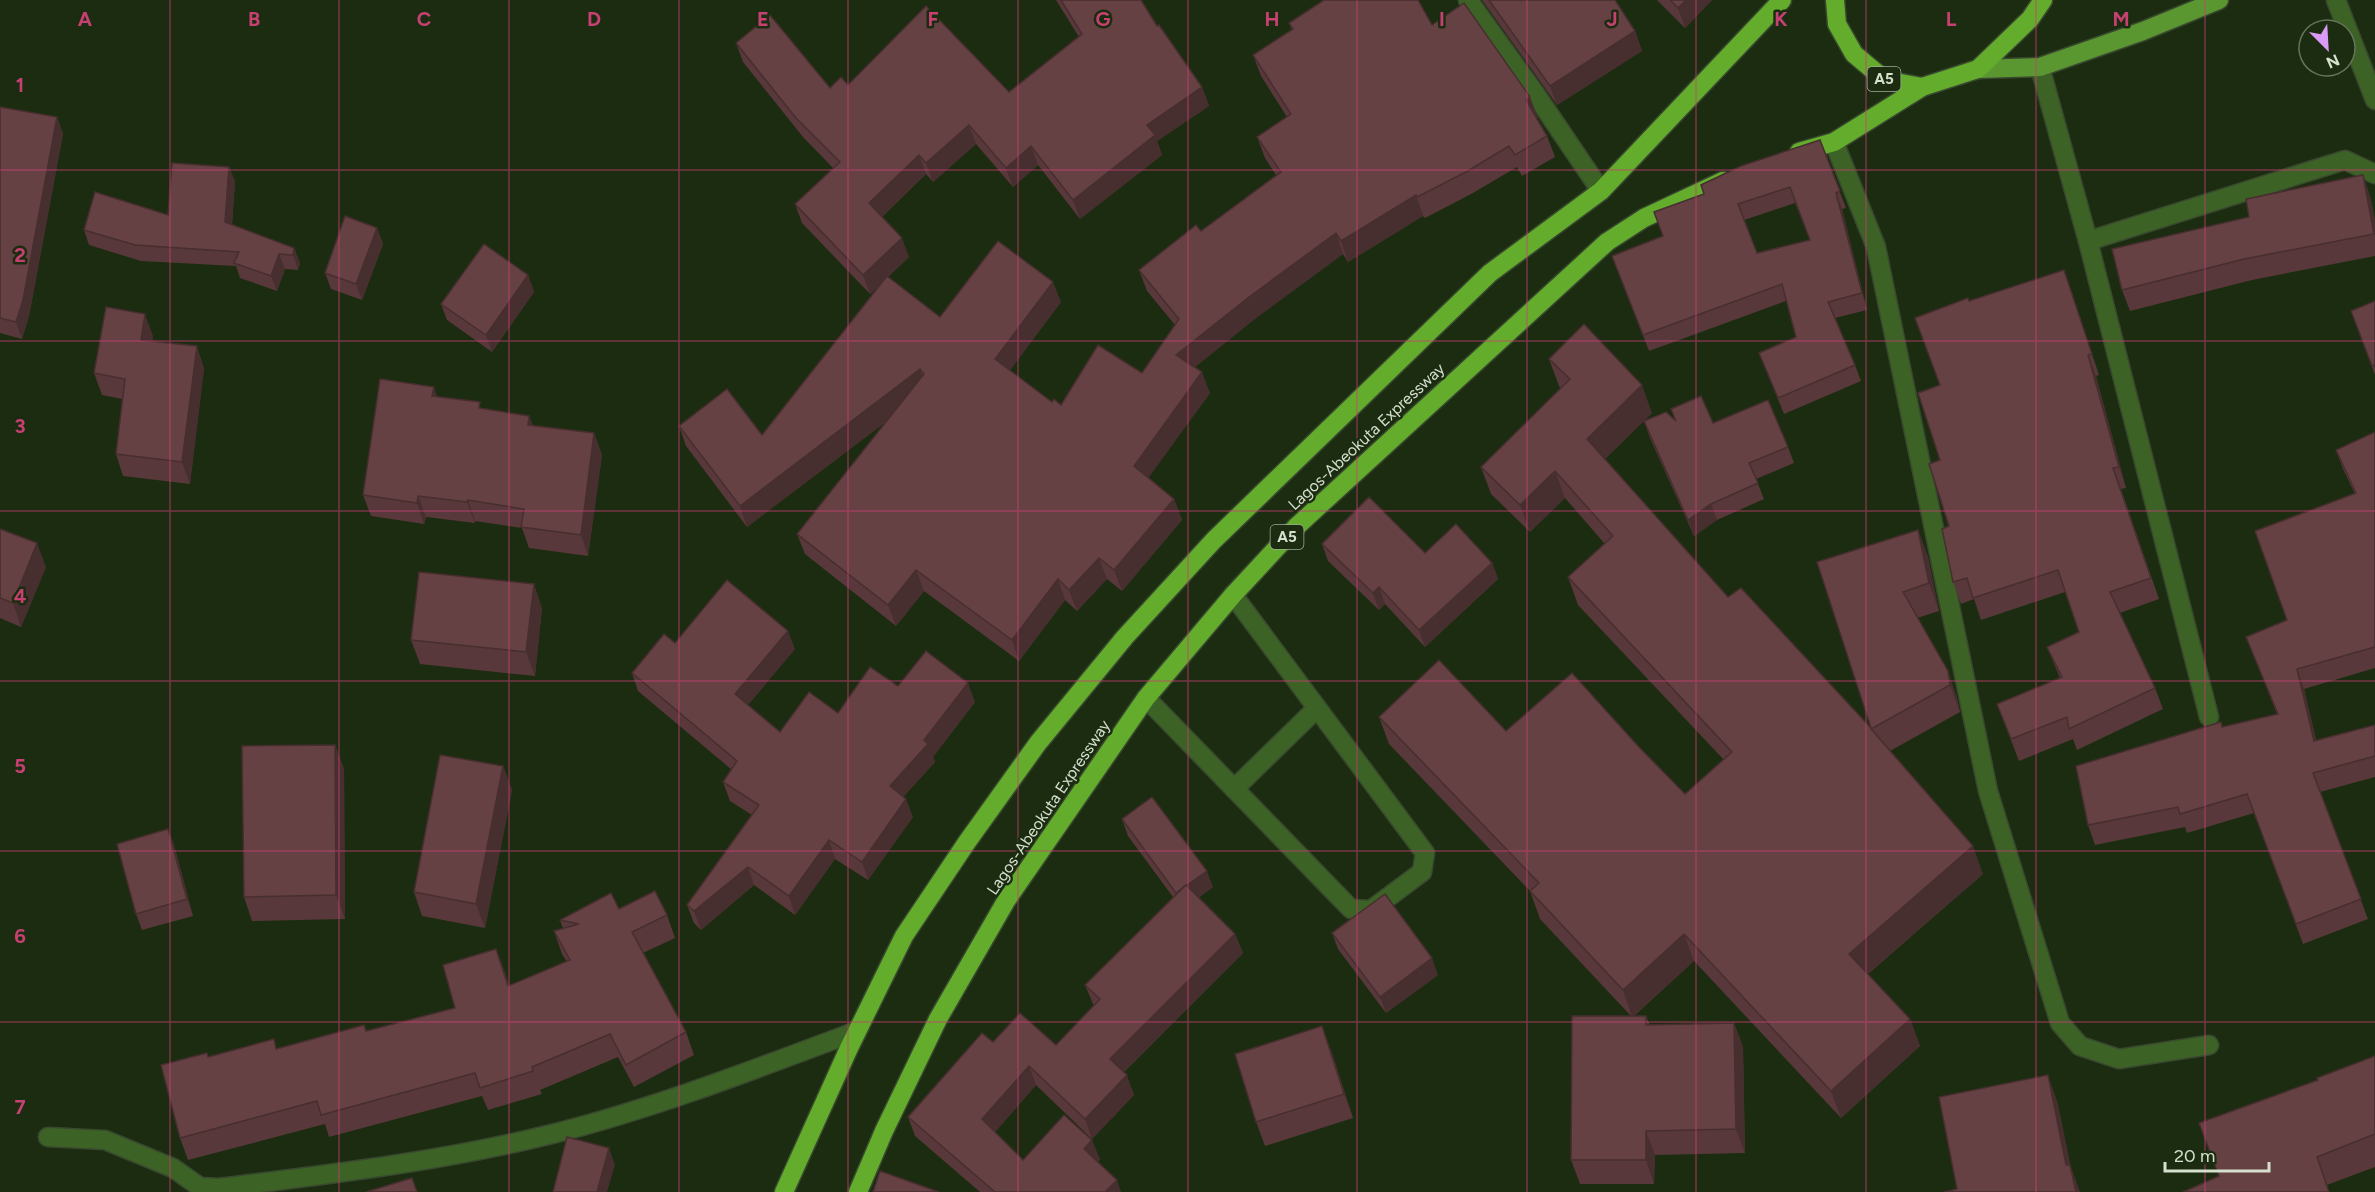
<svg xmlns="http://www.w3.org/2000/svg" width="2375" height="1192" viewBox="0 0 2375 1192" font-family="Figtree,sans-serif">
  <style>
    .lines { fill: none; stroke-linecap: round; stroke-linejoin: round }
    .minor-casing { stroke: #39492f; stroke-width: 21 }
    .major-casing { stroke: #39492f; stroke-width: 21 }
    .highway-casing { stroke: #39492f; stroke-width: 21 }
    .minor { stroke: #3d6225; stroke-width: 18 }
    .major { stroke: #5b9730; stroke-width: 18 }
    .highway { stroke: #64ad2c; stroke-width: 18 }
    .wall { fill: #58383a; fill-rule: evenodd }
    .shaded-wall { fill: #472e2f }
    .building { fill: #664143; stroke: #472e2f; stroke-width: 1.5; fill-rule: evenodd }
    .grid { fill: none; stroke: #c64072; stroke-width: 1.5; stroke-opacity: 0.55 }
    .labels { text-anchor: middle; stroke-width: 5; stroke-linejoin: round; paint-order: stroke }
    .shield { fill: #1b2c10; stroke: #9daa96; stroke-width: 1.5 }
    .shield-label { font-size: 15px; font-weight: bold; fill: #d5e0cf }
    .street-label { font-size: 16px; fill: #d5e0cf; stroke: #1b2c10 }
    .grid-label { font-size: 20px; text-anchor: middle; font-weight: bold; fill: #c64072; stroke: #1b2c10; stroke-width: 5; stroke-linejoin: round; paint-order: stroke }
  </style>
  <rect width="100%" height="100%" fill="#1b2c10"/>
  <g class="lines">
    <!-- minor casing -->
    <g class="minor-casing">
      <g id="minor">
        <polyline points="1468,0 1534,92 1601,191"/>
        <polyline points="2336,0 2375,100"/>
        <polyline points="2040,67 2088,241 2209,717"/>
        <polyline points="1834,142 1876,247 1988,791 2060,1023 2080,1046 2119,1059 2209,1045"/>
        <polyline points="2088,241 2345,160 2375,174"/>
        <polyline points="1146,698 1351,909 1371,910 1422,872 1425,853 1233,595"/>
        <polyline points="1234,789 1317,708"/>
        <path d="M48,1137L105,1140L173,1168L200,1187L219,1188C332,1174 445,1161 556,1133C658,1107 758,1068 857,1031"/>
      </g>
    </g>
    <!-- major casing -->
    <g class="major-casing">
      <polyline id="major" points="1978,69 2040,67 2143,31 2219,0"/>
    </g>
    <!-- highway casing -->
    <g class="highway-casing">
      <g id="highway">
        <polyline points="1835,0 1837,24 1854,54 1885,80 1922,87 1978,69 2030,19 2043,0"/>
        <polyline points="1799,152 1834,142 1922,87"/>
        <polyline points="784,1192 849,1048 904,936 967,842 1038,743 1125,637 1214,540 1490,273 1601,191 1782,0"/>
        <polyline points="858,1192 884,1131 938,1019 1006,901 1146,698 1233,595 1296,527 1607,242 1644,218 1723,181"/>
      </g>
    </g>
    <!-- minor -->
    <use href="#minor" class="minor"/>
    <!-- major -->
    <use href="#major" class="major"/>
    <!-- highway -->
    <use href="#highway" class="highway"/>
  </g>
  <!-- wall -->
  <g class="wall">
    <polygon points="1056,0 1141,0 1157,26 1202,87 1209,106 1157,141 1162,155 1080,219 1038,165 1013,187 976,144 933,182 926,174 882,217 909,257 888,277 940,317 1061,302 1010,370 1052,402 1061,405 1142,373 1175,325 1147,291 1139,270 1201,231 1276,175 1265,158 1257,137 1287,117 1261,76 1253,55 1292,30 1289,23 1432,25 1538,118 1537,118 1547,136 1555,157 1522,176 1517,167 1473,193 1425,218 1423,216 1348,262 1343,254 1256,318 1195,367 1210,393 1148,477 1174,499 1182,520 1122,591 1107,579 1077,611 1065,600 1019,661 924,591 896,626 805,554 797,534 887,421 747,527 686,446 679,426 762,435 878,287 870,294 802,223 795,204 833,168 803,137 743,62 736,43 830,88 848,85 1009,92 1079,37"/>
    <polygon points="1482,0 1615,0 1635,31 1642,51 1557,105"/>
    <polygon points="1657,0 1712,0 1685,28"/>
    <polygon points="0,107 57,117 63,134 29,316 22,339 0,333"/>
    <path d="M1820,140L1846,208L1842,209L1867,310L1835,318L1855,365L1861,381L1784,414L1759,353L1796,337L1786,301L1649,351L1612,256L1662,236L1704,194ZM1795,203L1810,240L1757,253L1744,220Z"/>
    <polygon points="229,167 235,182 232,225 294,248 300,263 298,270 285,269 277,291 240,278 236,266 141,261 89,245 84,230 168,215"/>
    <polygon points="2370,196 2375,220 2375,256 2252,280 2130,311 2122,290"/>
    <polygon points="377,228 383,244 362,300 331,289 325,273"/>
    <polygon points="528,275 534,292 492,352 447,320 441,304"/>
    <polygon points="2071,291 2099,375 2096,376 2126,488 2121,489 2159,599 2120,613 2155,688 2163,709 2077,750 2073,739 2019,761 1997,704 2060,678 2047,647 2079,632 2065,592 1981,620 1974,599 1961,604 1953,582 1949,526 1940,460 1940,385 1969,301"/>
    <polygon points="2375,301 2375,375 2358,330"/>
    <polygon points="153,336 152,341 204,368 190,484 123,476 116,454 122,399 102,395 94,373"/>
    <polygon points="1549,359 1652,413 1605,459 1728,597 1871,728 1817,562 1918,530 1928,557 1939,611 1917,618 1957,698 1960,712 1890,751 1983,874 1868,974 1910,1019 1920,1046 1841,1118 1694,961 1634,1016 1646,1016 1650,1025 1734,1023 1743,1047 1745,1153 1655,1155 1654,1184 1580,1184 1571,1160 1631,1016 1540,919 1530,891 1389,744 1379,717 1506,731 1639,747 1685,794 1724,760 1578,605 1568,577 1605,544 1565,498 1530,532 1491,494 1481,467 1561,388 1559,386"/>
    <polygon points="437,397 482,408 529,416 533,426 594,433 602,455 588,556 529,548 522,528 475,521 475,523 426,517 424,524 371,516 363,495"/>
    <polygon points="1644,421 1675,421 1713,423 1788,447 1794,463 1756,479 1764,499 1717,520 1694,536 1650,438"/>
    <polygon points="2375,432 2375,668 2304,689 2316,740 2375,725 2375,777 2320,792 2368,919 2303,944 2254,813 2187,833 2185,827 2095,845 2088,825 2223,727 2277,714 2246,637 2287,620 2355,494 2343,469 2336,450"/>
    <polygon points="0,529 46,567 21,627 0,618"/>
    <polygon points="1322,544 1425,553 1492,563 1498,579 1425,647 1385,604 1379,610 1328,561"/>
    <polygon points="542,608 535,676 420,664 411,640"/>
    <polygon points="675,643 795,649 748,705 780,732 838,713 898,686 975,702 933,757 935,762 903,797 913,817 868,880 835,859 795,915 754,885 701,930 694,923 687,905 752,815 730,801 723,782 732,770 638,691 632,673"/>
    <polygon points="335,745 344,769 345,919 252,921 244,897"/>
    <polygon points="503,766 512,790 485,928 422,916 414,892"/>
    <polygon points="1122,819 1213,887 1199,897 1235,934 1243,953 1124,1072 1134,1095 1092,1139 1036,1085 995,1132 1023,1160 1100,1159 1098,1162 1121,1192 980,1192 915,1136 908,1117 993,1042 1056,1045 1094,1006 1085,985 1173,897 1128,836"/>
    <polygon points="168,829 174,845 193,916 142,930 136,914"/>
    <polygon points="619,909 667,915 675,938 643,953 686,1032 694,1055 634,1087 618,1057 540,1090 542,1094 488,1110 482,1096 329,1137 325,1124 188,1160 180,1138 277,1049 366,1031 455,1008 505,972 509,986 567,962 562,954 554,931 563,929 560,920"/>
    <polygon points="1332,933 1438,975 1386,1013 1338,949"/>
    <polygon points="1331,1050 1353,1118 1265,1146 1256,1122"/>
    <polygon points="2375,1056 2375,1167 2327,1185 2219,1176 2318,1080"/>
  </g>
  <!-- shaded-wall -->
  <g class="shaded-wall">
    <polygon points="1686,0 1712,0 1685,28 1678,8"/>
    <polygon points="1635,31 1642,51 1557,105 1550,86"/>
    <polygon points="1202,87 1209,106 1157,141 1162,155 1080,219 1073,200 1147,125"/>
    <polygon points="1530,97 1538,118 1533,121 1526,100"/>
    <polygon points="57,117 63,134 29,316 22,339 16,322"/>
    <polygon points="969,125 976,144 933,182 926,163"/>
    <polygon points="1031,146 1038,165 1013,187 1006,168"/>
    <polygon points="919,155 926,174 876,222 869,203"/>
    <polygon points="229,167 235,182 231,238 225,222"/>
    <polygon points="2363,175 2370,196 2375,220 2375,236"/>
    <polygon points="1836,193 1842,209 1867,310 1862,293"/>
    <polygon points="1416,195 1423,216 1348,262 1341,241"/>
    <polygon points="377,228 383,244 362,300 356,284"/>
    <polygon points="1336,233 1343,254 1256,318 1184,376 1176,355 1249,297"/>
    <polygon points="902,238 909,257 870,294 863,275"/>
    <polygon points="294,248 300,263 298,270 293,255"/>
    <polygon points="279,254 285,269 277,291 271,276"/>
    <polygon points="528,275 534,292 492,352 486,335"/>
    <polygon points="1053,282 1061,302 1003,380 995,359"/>
    <polygon points="145,314 153,336 148,362 141,340"/>
    <polygon points="197,346 204,368 190,484 182,462"/>
    <polygon points="2088,355 2096,376 2126,488 2119,467"/>
    <polygon points="920,369 927,390 747,527 740,506"/>
    <polygon points="1202,372 1210,393 1142,487 1134,466"/>
    <polygon points="1642,385 1652,413 1597,466 1587,439"/>
    <polygon points="434,387 441,408 432,396"/>
    <polygon points="529,416 537,437 528,425"/>
    <polygon points="594,433 602,455 588,556 581,535"/>
    <polygon points="1555,471 1565,498 1530,532 1520,505"/>
    <polygon points="418,496 426,517 424,524 417,503"/>
    <polygon points="1174,499 1182,520 1122,591 1114,570"/>
    <polygon points="468,500 475,521 475,523 467,502"/>
    <polygon points="1711,504 1717,520 1694,536 1688,520"/>
    <polygon points="1918,530 1928,557 1939,611 1929,583"/>
    <polygon points="37,543 46,567 21,627 13,603"/>
    <polygon points="1099,558 1107,579 1077,611 1069,590"/>
    <polygon points="1492,563 1498,579 1425,647 1419,630"/>
    <polygon points="916,570 924,591 896,626 888,605"/>
    <polygon points="1058,579 1065,600 1019,661 1012,640"/>
    <polygon points="534,584 542,608 535,676 526,652"/>
    <polygon points="1379,587 1385,604 1379,610 1373,593"/>
    <polygon points="788,631 795,649 742,712 735,694"/>
    <polygon points="2297,669 2304,689 2321,760 2314,741"/>
    <polygon points="1948,671 1957,698 1960,712 1950,685"/>
    <polygon points="968,683 975,702 933,757 935,762 897,804 890,786"/>
    <polygon points="335,745 344,769 345,919 336,895"/>
    <polygon points="503,766 512,790 485,928 476,904"/>
    <polygon points="906,799 913,817 868,880 862,862"/>
    <polygon points="168,829 174,845 193,916 187,899"/>
    <polygon points="829,840 835,859 795,915 789,896"/>
    <polygon points="1973,846 1983,874 1859,981 1849,954"/>
    <polygon points="748,867 754,885 701,930 694,911"/>
    <polygon points="1207,871 1213,887 1182,910 1176,893"/>
    <polygon points="1235,934 1243,953 1117,1078 1110,1059"/>
    <polygon points="1684,934 1694,961 1632,1017 1623,990"/>
    <polygon points="496,949 505,972 516,1009 508,986"/>
    <polygon points="1432,958 1438,975 1386,1013 1380,997"/>
    <polygon points="1910,1019 1920,1046 1841,1118 1831,1091"/>
    <polygon points="1734,1023 1743,1047 1745,1153 1736,1129"/>
    <polygon points="1322,1026 1331,1050 1353,1118 1344,1094"/>
    <polygon points="1029,1066 1036,1085 989,1139 982,1119"/>
    <polygon points="1127,1075 1134,1095 1092,1139 1085,1119"/>
    <polygon points="2048,1075 2058,1104 2071,1167 2080,1192 2076,1192 2066,1165"/>
    <polygon points="1646,1131 1655,1155 1654,1184 1646,1160"/>
    <polygon points="1092,1140 1100,1159 1091,1168 1084,1149"/>
    <polygon points="609,1148 615,1165 607,1192 597,1192"/>
    <polygon points="1117,1180 1121,1192 1105,1192"/>
  </g>
  <!-- building -->
  <g class="building">
    <polygon points="1061,0 1141,0 1157,26 1159,25 1202,87 1147,125 1155,135 1073,200 1031,146 1006,168 969,125 926,163 919,155 869,203 902,238 863,275 795,204 840,162 796,118 736,43 770,15 830,88 841,77 848,85 926,6 1009,92 1082,34"/>
    <polygon points="1324,0 1418,0 1432,25 1464,3 1530,97 1526,100 1547,136 1515,155 1509,146 1466,172 1417,197 1416,195 1341,241 1336,233 1249,297 1176,355 1202,372 1134,466 1174,499 1114,570 1099,558 1069,590 1058,579 1012,640 916,570 888,605 797,534 924,374 920,369 740,506 679,426 727,389 762,435 887,276 940,317 998,241 1053,282 995,359 1052,402 1054,399 1061,405 1098,345 1142,373 1179,319 1139,270 1196,225 1201,231 1281,172 1257,137 1291,114 1253,55 1293,29 1289,23"/>
    <polygon points="1489,0 1615,0 1635,31 1550,86"/>
    <polygon points="1670,0 1686,0 1678,8"/>
    <polygon points="0,107 57,117 23,300 16,322 0,318"/>
    <path d="M1820,140L1840,191L1836,193L1862,293L1828,302L1855,365L1778,398L1759,353L1796,337L1782,284L1643,335L1612,256L1663,236L1654,212L1704,194L1701,185L1741,166ZM1790,187L1810,240L1757,253L1738,204Z"/>
    <polygon points="172,163 229,167 225,222 294,248 293,255 279,254 271,276 234,263 239,252 135,245 84,230 95,192 168,215"/>
    <polygon points="2363,175 2374,234 2244,259 2122,290 2112,249 2249,217 2246,199"/>
    <polygon points="345,216 377,228 356,284 325,273"/>
    <polygon points="484,244 528,275 486,335 441,304"/>
    <polygon points="2064,270 2092,354 2088,355 2119,467 2113,468 2151,578 2110,592 2155,688 2069,729 2067,717 2011,739 1997,704 2062,677 2047,647 2079,632 2058,570 1973,598 1967,578 1953,582 1942,529 1949,526 1929,464 1940,460 1918,393 1940,385 1915,318 1968,298 1969,301"/>
    <polygon points="2375,301 2375,367 2374,365 2372,366 2351,311"/>
    <polygon points="106,307 145,314 141,340 197,346 182,462 116,454 125,379 94,373"/>
    <polygon points="1584,324 1642,385 1587,439 1728,597 1741,588 1871,728 1817,562 1918,530 1929,583 1903,592 1948,671 1950,685 1871,729 1973,846 1849,954 1910,1019 1831,1091 1684,934 1623,990 1530,891 1539,883 1379,717 1439,660 1506,731 1572,673 1639,747 1685,794 1732,752 1568,577 1613,536 1555,471 1520,505 1481,467 1570,379 1549,359"/>
    <polygon points="380,379 434,387 432,396 480,402 479,408 529,416 528,425 594,433 581,535 521,527 524,509 468,500 467,502 418,496 417,503 363,495"/>
    <polygon points="1701,396 1713,423 1768,400 1788,447 1749,463 1758,483 1711,504 1688,520 1644,421 1666,412 1676,421 1671,409"/>
    <polygon points="2375,432 2375,647 2297,669 2314,741 2375,725 2375,756 2313,773 2361,899 2296,924 2247,794 2180,814 2178,807 2088,825 2076,766 2221,722 2222,727 2278,714 2246,637 2287,620 2255,531 2356,493 2336,450"/>
    <polygon points="1369,497 1425,553 1456,524 1492,563 1419,630 1379,587 1373,593 1322,544"/>
    <polygon points="0,529 37,543 13,603 0,598"/>
    <polygon points="419,572 534,584 526,652 411,640"/>
    <polygon points="727,580 788,631 735,694 780,732 809,692 838,713 870,667 898,686 926,651 968,683 924,740 928,744 890,786 906,799 862,862 829,840 789,896 748,867 694,911 687,905 759,805 723,782 737,761 632,673 664,634 675,643"/>
    <polygon points="335,745 336,895 244,897 242,746"/>
    <polygon points="440,755 503,766 476,904 414,892"/>
    <polygon points="1152,797 1207,871 1187,885 1186,885 1176,893 1122,819"/>
    <polygon points="168,829 187,899 136,914 117,844"/>
    <polygon points="1186,885 1235,934 1110,1059 1127,1075 1085,1119 1029,1066 982,1119 1023,1160 1064,1115 1092,1140 1084,1149 1117,1180 1105,1192 995,1192 908,1117 982,1033 993,1042 1020,1013 1056,1045 1100,999 1085,985"/>
    <polygon points="655,891 667,915 632,932 686,1032 626,1065 610,1034 532,1067 533,1071 480,1088 475,1073 321,1115 317,1101 180,1138 161,1065 207,1053 208,1057 274,1039 276,1049 364,1025 366,1031 455,1008 443,965 496,949 508,986 570,960 554,931 579,924 560,920 611,893 619,909"/>
    <polygon points="1385,894 1432,958 1380,997 1332,933"/>
    <polygon points="1572,1016 1646,1016 1646,1025 1734,1023 1736,1129 1646,1131 1646,1160 1571,1160"/>
    <polygon points="1322,1026 1344,1094 1256,1122 1235,1054"/>
    <polygon points="2375,1056 2375,1134 2317,1157 2329,1192 2183,1192 2219,1176 2199,1123 2318,1080 2317,1078"/>
    <polygon points="2048,1075 2066,1165 2070,1165 2076,1192 1944,1192 1957,1189 1939,1097"/>
    <polygon points="567,1137 609,1148 597,1192 553,1192"/>
    <polygon points="880,1171 939,1192 873,1192"/>
    <polygon points="412,1178 417,1192 366,1192"/>
  </g>
  <!-- grid -->
  <path class="grid" d="M170,0V1192M339,0V1192M509,0V1192M679,0V1192M848,0V1192M1018,0V1192M1188,0V1192M1357,0V1192M1527,0V1192M1696,0V1192M1866,0V1192M2036,0V1192M2205,0V1192M0,170H2375M0,341H2375M0,511H2375M0,681H2375M0,851H2375M0,1022H2375"/>
  <g class="labels">
    <!-- shield labels -->
    <g class="shield">
      <rect x="1867.5" y="67" width="33" height="24" rx="4.5"/>
      <rect x="1270.5" y="525" width="33" height="24" rx="4.5"/>
    </g>
    <g class="shield-label">
      <text x="1884" y="84">A5</text>
      <text x="1287" y="542">A5</text>
    </g>
    <!-- street labels -->
    <g class="street-label">
      <text transform="translate(1366 436) rotate(-43)" y="6">Lagos-Abeokuta Expressway</text>
      <text transform="translate(1048 807) rotate(-56)" y="6">Lagos-Abeokuta Expressway</text>
    </g>
  </g>
  <g class="grid-label">
    <text x="85" y="26">A</text>
    <text x="254" y="26">B</text>
    <text x="424" y="26">C</text>
    <text x="594" y="26">D</text>
    <text x="763" y="26">E</text>
    <text x="933" y="26">F</text>
    <text x="1103" y="26">G</text>
    <text x="1272" y="26">H</text>
    <text x="1442" y="26">I</text>
    <text x="1612" y="26">J</text>
    <text x="1781" y="26">K</text>
    <text x="1951" y="26">L</text>
    <text x="2121" y="26">M</text>
    <text x="20" y="92">1</text>
    <text x="20" y="262">2</text>
    <text x="20" y="433">3</text>
    <text x="20" y="603">4</text>
    <text x="20" y="773">5</text>
    <text x="20" y="943">6</text>
    <text x="20" y="1114">7</text>
  </g>
  <!-- north arrow -->
  <g transform="translate(2327 48) rotate(156)"><circle r="28" fill="#1b2c10" stroke="#65745c" stroke-width="1.5"/>
  <path d="M0-4.5L10 22L0 15L-10 22Z" fill="#da9af6"/>
  <text y="-9" font-size="16" font-weight="bold" text-anchor="middle" fill="#d5e0cf">N</text>
  </g>
  <!-- scale -->
  <path d="M2165 1162v9h104v-9" fill="none" stroke="#d5e0cf" stroke-width="3"/>
  <text x="2174" y="1162" font-size="18" fill="#d5e0cf" stroke="#1b2c10" stroke-width="4.5" paint-order="stroke">20 m</text>
</svg>
